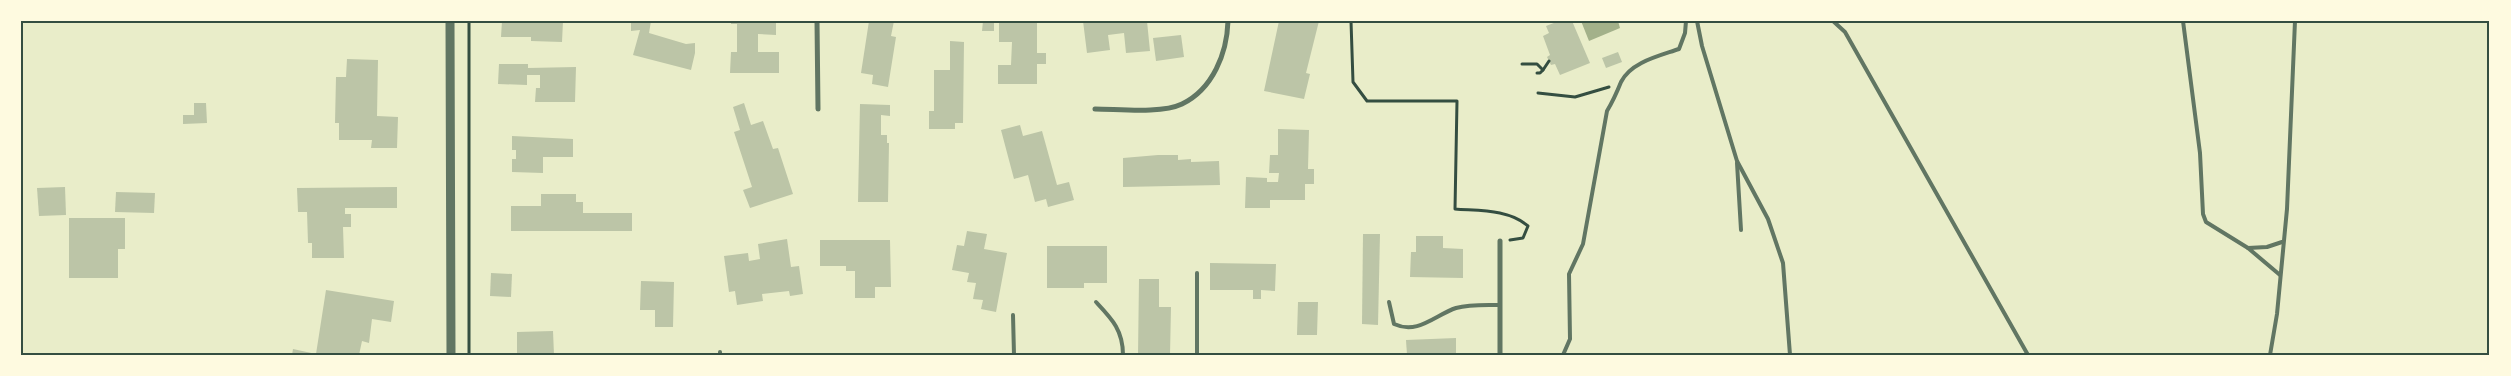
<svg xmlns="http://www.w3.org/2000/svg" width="2511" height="376" viewBox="0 0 2511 376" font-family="'Varela Round',sans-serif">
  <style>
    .water { fill: #a3b18a }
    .building { fill: #bcc5a7 }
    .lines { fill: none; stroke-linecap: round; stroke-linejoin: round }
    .path { stroke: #344e41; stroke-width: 3 }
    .service { stroke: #617663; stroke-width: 4 }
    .minor { stroke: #617663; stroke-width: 5 }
    .tertiary { stroke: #617663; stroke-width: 9 }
    .neatline { fill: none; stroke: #344e41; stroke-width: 2 }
  </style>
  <rect width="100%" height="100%" fill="#e9edc9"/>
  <!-- water -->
  <polygon class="water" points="1581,21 1618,21 1620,28 1589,41"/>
  <!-- building -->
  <g class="building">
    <polygon points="502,21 563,21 562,42 531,41 531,37 501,37"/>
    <polygon points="631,21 651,21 649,33 686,44 695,43 695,53 691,70 633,55 640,30 631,31"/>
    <polygon points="731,21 776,21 776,35 758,34 758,52 779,52 779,73 730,73 731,52 737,52 737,24 731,24"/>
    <polygon points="869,21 894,21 891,36 896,37 888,87 872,84 873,75 861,73"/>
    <polygon points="983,21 994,21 994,31 982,31"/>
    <polygon points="999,21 1037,21 1037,53 1046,53 1046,64 1037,64 1037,84 998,84 998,65 1011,65 1012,42 999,42"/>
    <polygon points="1083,21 1147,21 1150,51 1126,53 1124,33 1108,35 1110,50 1087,53"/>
    <polygon points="1279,21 1319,21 1306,73 1310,74 1304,99 1264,91"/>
    <polygon points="1559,21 1572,21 1590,63 1560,75 1555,64 1551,65 1547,57 1550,55 1543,36 1549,33 1546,26"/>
    <polygon points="1181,35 1184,57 1156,61 1153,38"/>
    <polygon points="950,41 964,42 963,123 955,123 955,129 929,129 929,111 934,111 934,70 950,70"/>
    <polygon points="1618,52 1622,62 1606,68 1602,58"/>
    <polygon points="347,59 378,60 377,116 398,117 397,148 371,148 372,140 339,140 339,123 335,123 336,77 346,77"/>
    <polygon points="499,64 528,64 528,68 576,67 575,102 535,102 536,88 540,88 540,75 527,75 527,85 498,84"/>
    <polygon points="194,103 206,103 207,123 183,124 183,115 194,115"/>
    <polygon points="744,103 751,125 763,121 773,149 778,148 793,194 750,208 743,190 752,187 734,132 740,130 733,107"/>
    <polygon points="860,104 890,105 890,116 881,115 881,135 887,135 887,143 889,143 888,202 858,202"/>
    <polygon points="1020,125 1023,136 1042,131 1057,185 1069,182 1074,200 1048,207 1046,199 1035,202 1028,175 1014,179 1001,130"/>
    <polygon points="1278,129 1309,130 1308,169 1314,169 1314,184 1305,184 1305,200 1270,200 1270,208 1245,208 1246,177 1267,178 1267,182 1278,182 1279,173 1269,173 1270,155 1278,155"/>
    <polygon points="512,136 573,139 573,157 543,157 543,173 512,172 512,159 516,159 516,150 512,150"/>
    <polygon points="1158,155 1178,155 1178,160 1191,159 1191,162 1219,161 1220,185 1123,187 1123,158"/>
    <polygon points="65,187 66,215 39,216 37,188"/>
    <polygon points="397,187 397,208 345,208 345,214 351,214 351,227 343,227 344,258 312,258 312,243 308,243 307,212 298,212 297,188"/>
    <polygon points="116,192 155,193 154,213 115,212"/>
    <polygon points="541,194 576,194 576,202 583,202 583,213 632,213 632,231 511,231 511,206 541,206"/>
    <polygon points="69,218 125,218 125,249 118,249 118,278 69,278"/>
    <polygon points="967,231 987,234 984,249 1007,253 996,312 981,309 983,300 973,299 976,283 967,282 969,273 952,270 957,245 964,246"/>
    <polygon points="1363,234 1380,234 1378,325 1362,324"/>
    <polygon points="1416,236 1443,236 1443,248 1463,249 1463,278 1410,277 1411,252 1416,252"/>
    <polygon points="787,239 791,267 799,266 803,294 790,296 789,291 762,294 763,301 737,305 735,291 729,292 724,256 748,253 749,261 760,259 758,244"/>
    <polygon points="820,240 890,240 891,287 875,287 875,298 855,298 855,271 846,271 846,266 820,266"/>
    <polygon points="1047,246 1107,246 1107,283 1084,283 1084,288 1047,288"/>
    <polygon points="1210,263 1276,264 1275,291 1261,290 1261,299 1253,299 1253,290 1210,290"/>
    <polygon points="491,273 512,274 511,297 490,296"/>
    <polygon points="1139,279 1159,279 1159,307 1171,307 1170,355 1138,355"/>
    <polygon points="641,281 674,282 673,327 655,327 655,310 640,310"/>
    <polygon points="326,290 394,301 391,322 372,319 369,343 362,341 359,355 292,355 293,349 316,354"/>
    <polygon points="1298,302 1318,302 1317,335 1297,335"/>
    <polygon points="553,331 554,355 517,355 517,332"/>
    <polygon points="1456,338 1456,355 1407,355 1406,340"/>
  </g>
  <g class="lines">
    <!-- path -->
    <g class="path">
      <polyline points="469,21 469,355"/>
      <path d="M1351,21L1353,82L1367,101H1457L1455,209C1479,211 1508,209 1528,226L1523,238L1510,240"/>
      <polyline points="1522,64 1537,64 1543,70 1549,61"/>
      <polyline points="1537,73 1540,73 1543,70"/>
      <polyline points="1538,93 1575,97 1609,87"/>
    </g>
    <!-- service -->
    <g class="service">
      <polyline points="1697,21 1702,46 1737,161 1768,219 1783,263 1790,355"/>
      <polyline points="1833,21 1845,32 2028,355"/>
      <polyline points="2183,21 2200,153 2203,214 2206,222 2248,248"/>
      <polyline points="1737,163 1741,230"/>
      <polyline points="2280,275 2248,248 2267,247 2282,242"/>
      <path d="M1096,302C1112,319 1123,330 1123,355"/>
      <path d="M1389,302L1394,324C1418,335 1435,315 1456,308C1470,304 1486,305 1500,305"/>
      <polyline points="1013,315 1014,355"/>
      <polyline points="720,352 720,355"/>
      <polyline points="1197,355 1197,273"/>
      <path d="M1563,355L1570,339L1569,274L1583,244L1607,111C1613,101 1617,92 1621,82C1631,62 1659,56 1679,49L1685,33L1686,21"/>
      <polyline points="2270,355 2277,314 2287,209 2295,21"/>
    </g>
    <!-- minor -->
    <g class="minor">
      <polyline points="817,21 818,109"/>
      <path d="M1095,109C1118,109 1161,114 1182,104C1213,89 1227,53 1228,21"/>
      <polyline points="1500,241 1500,355"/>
    </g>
    <!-- tertiary -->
    <polyline class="tertiary" points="450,21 451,355"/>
  </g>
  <!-- border -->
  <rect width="2511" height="376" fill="none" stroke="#fefae0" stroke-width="45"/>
  <rect x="22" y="22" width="2466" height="332" class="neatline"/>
</svg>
